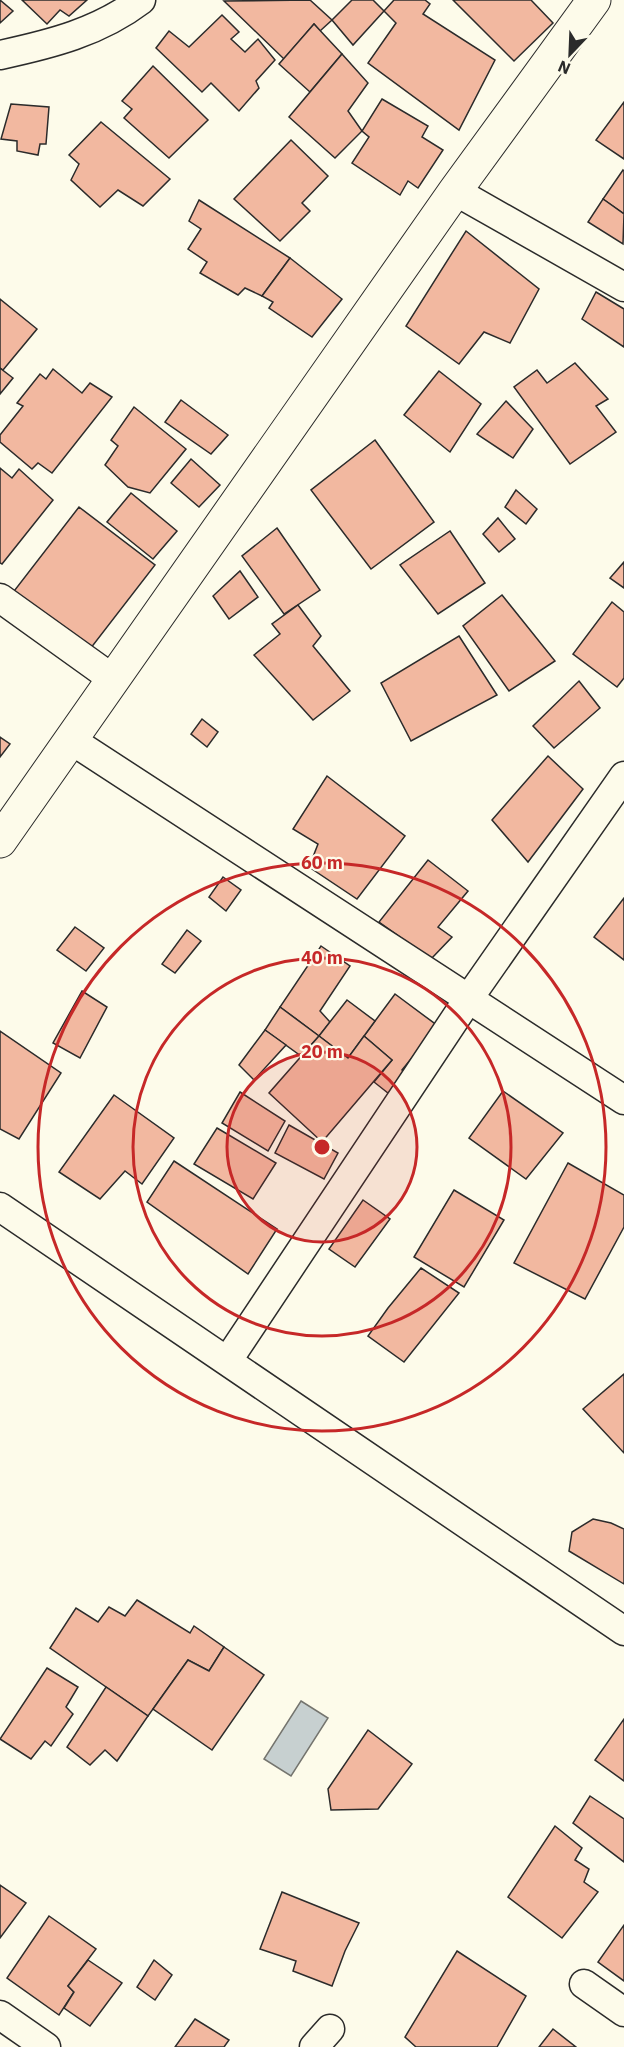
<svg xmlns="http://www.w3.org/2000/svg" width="624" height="2047" viewBox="0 0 624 2047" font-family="'IBM Plex Sans',sans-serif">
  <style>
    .water { fill: #c7d0d0; stroke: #74746e; stroke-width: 1.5 }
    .building { fill: #f2b8a0; stroke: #2b2b2b; stroke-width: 1.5 }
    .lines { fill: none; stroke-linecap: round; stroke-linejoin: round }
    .minor-casing { stroke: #2b2b2b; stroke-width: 31 }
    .tertiary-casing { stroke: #2b2b2b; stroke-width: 35 }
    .minor { stroke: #fdfbea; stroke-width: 28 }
    .tertiary { stroke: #fdfbea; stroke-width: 33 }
    .ring { fill: none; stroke: #c62828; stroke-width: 3 }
    .centre { fill: #c62828; stroke: #fdfbea; stroke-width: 3 }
    .ring-label { font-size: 18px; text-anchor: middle; font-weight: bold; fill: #c62828; stroke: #fdfbea; stroke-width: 4.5; stroke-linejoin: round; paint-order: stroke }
  </style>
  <rect width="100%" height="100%" fill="#fdfbea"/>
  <!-- water -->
  <polygon class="water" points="301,1701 328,1718 291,1776 264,1759"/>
  <!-- building -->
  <g class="building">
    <polygon points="0,0 13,11 0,23"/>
    <polygon points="22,0 87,0 69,16 60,10 47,24"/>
    <polygon points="310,0 332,20 320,31 314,24 284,59 224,1"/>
    <polygon points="352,0 373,0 384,11 353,45 332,20"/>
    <polygon points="394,0 425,0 430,4 423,14 495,60 459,130 368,63 396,23 384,11"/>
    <polygon points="453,0 531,0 553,23 514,61"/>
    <polygon points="222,15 239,32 231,39 245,52 258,39 275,60 256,81 259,88 239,111 211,83 202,92 156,48 169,31 189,47"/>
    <polygon points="314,24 342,54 310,92 279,64"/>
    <polygon points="342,54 368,83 348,111 362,131 335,158 289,117"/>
    <polygon points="153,66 208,120 169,158 124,118 132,109 122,101"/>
    <polygon points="382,99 428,126 422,137 443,150 418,188 408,181 400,195 352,163 369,137 362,131"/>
    <polygon points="624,102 624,159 596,140"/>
    <polygon points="11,104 49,107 46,144 40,144 38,155 17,151 17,141 1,139"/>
    <polygon points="101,122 170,179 143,206 118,190 100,207 71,180 79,164 69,155"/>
    <polygon points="291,140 328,176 302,203 310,211 280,241 234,199"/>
    <polygon points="623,170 624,171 624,214 603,199"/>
    <polygon points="603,199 624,214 623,244 588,222"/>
    <polygon points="199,200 290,258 262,296 245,288 238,295 200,273 207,262 188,249 201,229 189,221"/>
    <polygon points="466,231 539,289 510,343 484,332 459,364 406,326"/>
    <polygon points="290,258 342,299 312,337 269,308 273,302 262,296"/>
    <polygon points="596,292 624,309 624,347 582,319"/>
    <polygon points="0,299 37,329 3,370 0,368"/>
    <polygon points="575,363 608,399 596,406 616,432 570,464 514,387 537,370 547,383"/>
    <polygon points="0,368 13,378 0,394"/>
    <polygon points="53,369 82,393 90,383 112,397 52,473 38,463 32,469 0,442 0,435 23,406 17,403 40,374 46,379"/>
    <polygon points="439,371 481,404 450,452 404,415"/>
    <polygon points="181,400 228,435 211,454 165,422"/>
    <polygon points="506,401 533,429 513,458 477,434"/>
    <polygon points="134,407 186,449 150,493 128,487 105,465 118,446 111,440"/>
    <polygon points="375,440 434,522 371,569 311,490"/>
    <polygon points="191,459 220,485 199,507 171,483"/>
    <polygon points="0,468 12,478 19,469 53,500 2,564 0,563"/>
    <polygon points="516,490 537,509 526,524 505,507"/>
    <polygon points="131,493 177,531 153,559 107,522"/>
    <polygon points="79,507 155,565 87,653 11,595"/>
    <polygon points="498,518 515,539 499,552 483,534"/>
    <polygon points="277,528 320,590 284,614 242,556"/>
    <polygon points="450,531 485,583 438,614 400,565"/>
    <polygon points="624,562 624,588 610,578"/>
    <polygon points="240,571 258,597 229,619 213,596"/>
    <polygon points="502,595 555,661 509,691 463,626"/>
    <polygon points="612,602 624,612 624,678 617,687 573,654"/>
    <polygon points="298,605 321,636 313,646 350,691 313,720 254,655 280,634 272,624"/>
    <polygon points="459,636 497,695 411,741 381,683"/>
    <polygon points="579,681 600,708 554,748 533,726"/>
    <polygon points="202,719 218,732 207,747 191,734"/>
    <polygon points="0,737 10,744 0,757"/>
    <polygon points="548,756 583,789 528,862 492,820"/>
    <polygon points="327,776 405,836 357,899 309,867 318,844 293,829"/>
    <polygon points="428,860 468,891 438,927 452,937 431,959 379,922"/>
    <polygon points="223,877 241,890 226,911 209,897"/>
    <polygon points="624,898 624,960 594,937"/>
    <polygon points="75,927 104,948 86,971 57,950"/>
    <polygon points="187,930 201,941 175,973 162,964"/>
    <polygon points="321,946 350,966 320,1011 330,1022 319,1036 280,1007"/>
    <polygon points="82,991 107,1007 80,1058 53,1043"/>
    <polygon points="395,994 438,1026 402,1070 410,1078 393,1097 374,1082 392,1060 364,1036"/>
    <polygon points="347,1000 375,1021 348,1058 319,1036"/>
    <polygon points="280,1007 319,1036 301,1056 265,1030"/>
    <polygon points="265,1030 286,1045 254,1080 239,1065"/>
    <polygon points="0,1031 61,1073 19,1139 0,1129"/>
    <polygon points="319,1036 348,1058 364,1036 392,1060 322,1142 269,1093"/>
    <polygon points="503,1091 563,1133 526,1179 469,1138"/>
    <polygon points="240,1092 285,1121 268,1151 222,1123"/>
    <polygon points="114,1095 174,1138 142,1184 125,1171 100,1199 59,1172"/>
    <polygon points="289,1125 338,1153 324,1179 275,1153"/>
    <polygon points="217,1128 276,1163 253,1199 194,1164"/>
    <polygon points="174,1161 277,1229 248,1274 147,1202"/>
    <polygon points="568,1163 624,1195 624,1227 585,1299 514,1263"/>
    <polygon points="454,1190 504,1220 464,1287 414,1257"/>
    <polygon points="363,1200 390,1219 355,1267 329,1249"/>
    <polygon points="421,1268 459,1293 404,1362 368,1336 388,1308"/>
    <polygon points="624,1374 624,1453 583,1409"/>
    <polygon points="593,1519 611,1523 624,1529 624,1584 569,1551 572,1532"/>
    <polygon points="137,1600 190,1633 194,1626 224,1647 209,1671 188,1660 148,1716 50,1648 76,1608 98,1622 109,1607 125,1616"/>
    <polygon points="224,1647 264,1675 212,1750 153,1709 188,1660 209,1671"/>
    <polygon points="47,1668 78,1687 66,1707 73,1714 51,1746 45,1741 31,1759 0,1739"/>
    <polygon points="106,1687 148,1716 117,1761 105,1750 90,1765 67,1747"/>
    <polygon points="624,1719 624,1781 595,1760"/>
    <polygon points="368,1730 412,1764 378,1809 331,1810 328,1789"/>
    <polygon points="590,1796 624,1819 624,1862 573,1823"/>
    <polygon points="555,1826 582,1848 575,1860 589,1869 584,1882 598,1892 562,1938 508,1897"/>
    <polygon points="0,1885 26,1903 0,1938"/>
    <polygon points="282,1892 359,1923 345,1951 332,1986 293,1971 296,1961 260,1949"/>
    <polygon points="49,1916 96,1949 68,1986 74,1992 59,2015 7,1978"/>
    <polygon points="624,1925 624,1981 598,1962"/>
    <polygon points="457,1951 526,1996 497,2047 416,2047 405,2037"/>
    <polygon points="88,1960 122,1983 90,2026 64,2008 74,1992 68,1986"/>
    <polygon points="154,1960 172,1975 155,2000 137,1987"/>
    <polygon points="195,2019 229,2040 224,2047 175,2047"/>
    <polygon points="553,2029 576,2047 539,2047"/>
  </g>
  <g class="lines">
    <!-- minor casing -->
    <g class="minor-casing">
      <g id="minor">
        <path d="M0,55C51,44 99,32 141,0"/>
        <polyline points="455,191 624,287"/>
        <polyline points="0,598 113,679"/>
        <polyline points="71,740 624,1100"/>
        <polyline points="0,1207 624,1631"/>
        <polyline points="228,1360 469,998 624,776"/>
        <polyline points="584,1984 624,2012"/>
        <polyline points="0,2015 46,2047"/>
        <polyline points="314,2047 330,2029"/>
      </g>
    </g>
    <!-- tertiary casing -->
    <g class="tertiary-casing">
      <polyline id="tertiary" points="0,841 455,191 594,0"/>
    </g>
    <!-- minor -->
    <use href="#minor" class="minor"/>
    <!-- tertiary -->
    <use href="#tertiary" class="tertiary"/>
  </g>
  <!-- distance rings -->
  <circle cx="322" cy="1147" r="95" fill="#c62828" fill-opacity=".12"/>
  <g class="ring">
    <circle cx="322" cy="1147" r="95"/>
    <circle cx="322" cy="1147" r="189"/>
    <circle cx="322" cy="1147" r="284"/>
  </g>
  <circle cx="322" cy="1147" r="9" class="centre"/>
  <g class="ring-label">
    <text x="322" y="869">60 m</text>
    <text x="322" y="964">40 m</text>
    <text x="322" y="1058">20 m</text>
  </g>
  <!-- north arrow -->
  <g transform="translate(570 54) rotate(203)" stroke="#fdfbea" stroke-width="4.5" paint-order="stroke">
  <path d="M0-4.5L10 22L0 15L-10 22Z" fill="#2b2b2b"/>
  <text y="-9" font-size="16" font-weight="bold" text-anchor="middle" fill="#2b2b2b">N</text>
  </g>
</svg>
